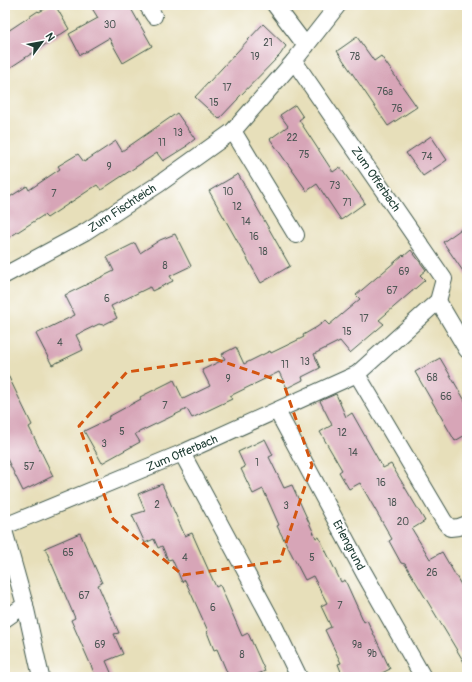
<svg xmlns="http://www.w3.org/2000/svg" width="472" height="682" viewBox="0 0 472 682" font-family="Pangolin,sans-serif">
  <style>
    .building { fill: #d7a5b7 }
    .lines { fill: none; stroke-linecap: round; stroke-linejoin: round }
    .street-casing { stroke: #3d5548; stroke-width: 18 }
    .street { stroke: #fff; stroke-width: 16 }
    .marked { fill: none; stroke: #d45610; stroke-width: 3; stroke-dasharray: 8 5; stroke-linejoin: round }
    .labels { text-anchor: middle; stroke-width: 3.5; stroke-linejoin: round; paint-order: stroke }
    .number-label { font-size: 10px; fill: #4d5755 }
    .street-label { font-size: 12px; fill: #1f3d34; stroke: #fff }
  </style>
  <rect width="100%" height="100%" fill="#fff"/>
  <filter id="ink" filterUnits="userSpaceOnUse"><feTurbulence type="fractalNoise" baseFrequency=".025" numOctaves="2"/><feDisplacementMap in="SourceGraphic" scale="8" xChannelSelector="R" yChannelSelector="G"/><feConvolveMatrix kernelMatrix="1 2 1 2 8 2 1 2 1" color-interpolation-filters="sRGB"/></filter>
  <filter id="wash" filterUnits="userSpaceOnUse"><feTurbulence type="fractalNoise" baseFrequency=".012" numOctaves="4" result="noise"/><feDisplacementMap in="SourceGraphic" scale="16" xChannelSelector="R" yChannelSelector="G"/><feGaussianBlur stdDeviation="0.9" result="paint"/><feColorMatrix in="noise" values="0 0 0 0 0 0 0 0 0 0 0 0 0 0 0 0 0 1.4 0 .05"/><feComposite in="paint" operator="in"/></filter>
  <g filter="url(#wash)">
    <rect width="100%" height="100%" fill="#e7dfba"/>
    <g id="blocks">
      <!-- building -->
      <g class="building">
        <polygon points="52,5 55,5 69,29 5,71 5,33 38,11 39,12"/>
        <polygon points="90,5 129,5 152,46 123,63 109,38 80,55 69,34 98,18"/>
        <polygon points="263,24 286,46 280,55 238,98 238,99 219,119 195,97"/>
        <polygon points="357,37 374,61 381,56 417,107 388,126 337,51"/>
        <polygon points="295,105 303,117 299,120 333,172 340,167 365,203 341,220 317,184 307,191 270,139 288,126 280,115"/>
        <polygon points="177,113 195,139 186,146 187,146 163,161 157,153 101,190 97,185 47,218 44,215 5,240 5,200 27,186 29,190 60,169 58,166 78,154 84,162 116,141 122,151"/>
        <polygon points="431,136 447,160 423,176 406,153"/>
        <polygon points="238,174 290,266 261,283 209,191"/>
        <polygon points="467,225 467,277 443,242"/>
        <polygon points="175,234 191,266 170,276 173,281 152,291 150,287 111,306 117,318 103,325 99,324 76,335 83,350 52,365 36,334 75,315 65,295 114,271 107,257 135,243 140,253 160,240"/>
        <polygon points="411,250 426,270 420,275 425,280 379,320 384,324 350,353 340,341 314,354 320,368 302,377 303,380 287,388 279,372 230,396 232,399 192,418 187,409 135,434 140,442 102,463 84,431 109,419 108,417 141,399 140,397 174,380 183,399 210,386 202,370 225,359 222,354 236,347 244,364 270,351 271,353 304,337 303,335 317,327 325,321 329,325 360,299 356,295 403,255 404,256"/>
        <polygon points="440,358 467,404 467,434 455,441 415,372"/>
        <polygon points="5,369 32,425 29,427 53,476 23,491 5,455"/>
        <polygon points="336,394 346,417 352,413 383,468 391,464 425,521 412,529 430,559 442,552 467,595 467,667 405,564 401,563 389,541 392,539 360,483 349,489 339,472 342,470 320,432 332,425 320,401"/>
        <polygon points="265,439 273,455 269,457 284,488 292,485 316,538 319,537 341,582 345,580 364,622 367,620 390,669 374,677 343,677 338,664 341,663 325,630 331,627 321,606 327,603 313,576 305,580 277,526 279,525 263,489 253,494 241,469 245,467 238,452"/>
        <polygon points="162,484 185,536 192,533 216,587 220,585 242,636 248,633 265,671 251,677 229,677 217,649 214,650 207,632 208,631 185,580 182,582 172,559 168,560 162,546 158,548 154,539 145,543 132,515 145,511 138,494"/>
        <polygon points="80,533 102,583 98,585 119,633 114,634 123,654 106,661 113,677 96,677 71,620 75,618 45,548"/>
      </g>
    </g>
  </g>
  <g filter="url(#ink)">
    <use href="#blocks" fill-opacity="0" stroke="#3d5548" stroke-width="1"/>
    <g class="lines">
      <!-- street casing -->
      <g class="street-casing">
        <g id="street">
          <polyline points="147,5 154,16"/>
          <polyline points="275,5 306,46"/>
          <polyline points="233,131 296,235"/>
          <polyline points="5,275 85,232 159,184 233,131 294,61 338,5"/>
          <polyline points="438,301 467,350"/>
          <polyline points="357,374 444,521 450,528 459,527 467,524"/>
          <polyline points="277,411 364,573 423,677"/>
          <polyline points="182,453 270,617 299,677"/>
          <polyline points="5,526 182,453 357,374 438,301 444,279 294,61"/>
          <polyline points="5,534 25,605 41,677"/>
          <polyline points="5,619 25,605"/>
        </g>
      </g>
      <!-- street -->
      <use href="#street" class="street"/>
    </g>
  </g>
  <!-- marked area -->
  <path class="marked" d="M215,359L283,382L312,465L280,561L183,575L113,519L79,426L127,372Z"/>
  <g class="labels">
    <!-- number labels -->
    <g class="number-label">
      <text x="110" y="28">30</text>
      <text x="268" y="46">21</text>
      <text x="255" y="60">19</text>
      <text x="355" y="60">78</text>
      <text x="227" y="91">17</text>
      <text x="385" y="95">76a</text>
      <text x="214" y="106">15</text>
      <text x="397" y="112">76</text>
      <text x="178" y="136">13</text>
      <text x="292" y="141">22</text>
      <text x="162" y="146">11</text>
      <text x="304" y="158">75</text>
      <text x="427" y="160">74</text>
      <text x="109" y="170">9</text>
      <text x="335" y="189">73</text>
      <text x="228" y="195">10</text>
      <text x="54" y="197">7</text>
      <text x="347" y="206">71</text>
      <text x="237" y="210">12</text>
      <text x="246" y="225">14</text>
      <text x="254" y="240">16</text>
      <text x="263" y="255">18</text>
      <text x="165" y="269">8</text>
      <text x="404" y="275">69</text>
      <text x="392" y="294">67</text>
      <text x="107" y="302">6</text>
      <text x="364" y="322">17</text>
      <text x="347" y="335">15</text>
      <text x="60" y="346">4</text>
      <text x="305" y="365">13</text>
      <text x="285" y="368">11</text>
      <text x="432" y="381">68</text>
      <text x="228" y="382">9</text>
      <text x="446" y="400">66</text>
      <text x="165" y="409">7</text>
      <text x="122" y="435">5</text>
      <text x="342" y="436">12</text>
      <text x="104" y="447">3</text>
      <text x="353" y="456">14</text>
      <text x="257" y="466">1</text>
      <text x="29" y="470">57</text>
      <text x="381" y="486">16</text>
      <text x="392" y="506">18</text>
      <text x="157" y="508">2</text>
      <text x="286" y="509">3</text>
      <text x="403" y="525">20</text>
      <text x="68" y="556">65</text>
      <text x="185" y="561">4</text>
      <text x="312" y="561">5</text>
      <text x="432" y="576">26</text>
      <text x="84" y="599">67</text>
      <text x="340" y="609">7</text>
      <text x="213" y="611">6</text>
      <text x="100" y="648">69</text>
      <text x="357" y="648">9a</text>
      <text x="372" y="657">9b</text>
      <text x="242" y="658">8</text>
    </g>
    <!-- street labels -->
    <g class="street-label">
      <text transform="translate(376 179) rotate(55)" y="4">Zum Offerbach</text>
      <text transform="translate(122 208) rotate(-33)" y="4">Zum Fischteich</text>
      <text transform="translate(182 453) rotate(-23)" y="4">Zum Offerbach</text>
      <text transform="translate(349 545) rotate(62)" y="4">Erlengrund</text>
    </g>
  </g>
  <!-- margin -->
  <rect width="472" height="682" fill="none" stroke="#fff" stroke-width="20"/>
  <!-- north arrow -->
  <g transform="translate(42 42) rotate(58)" stroke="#ffffff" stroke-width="3" paint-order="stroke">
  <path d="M0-3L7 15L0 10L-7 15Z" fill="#1f3d34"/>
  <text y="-6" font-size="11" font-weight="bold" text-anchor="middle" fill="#1f3d34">N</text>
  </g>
</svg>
